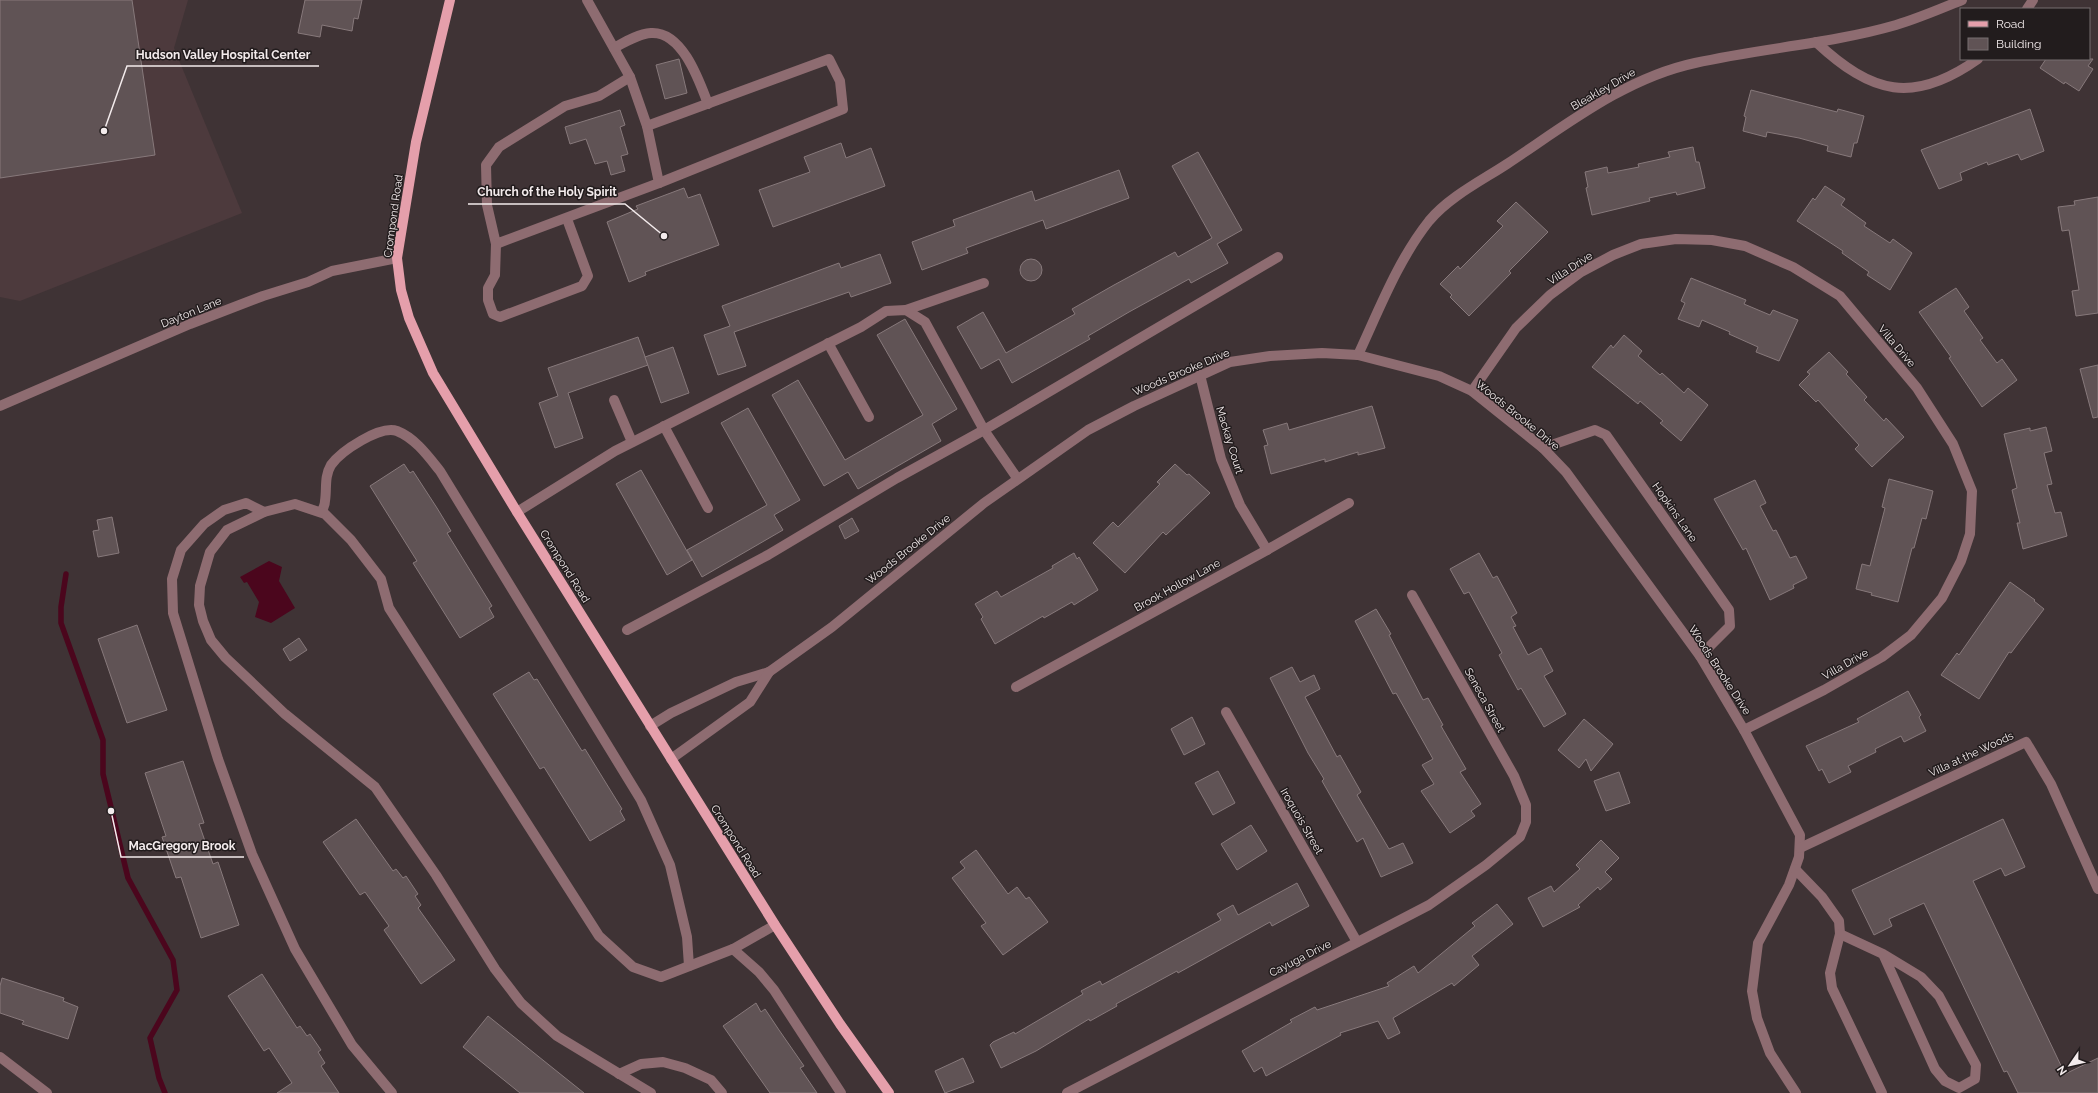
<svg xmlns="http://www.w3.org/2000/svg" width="2098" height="1093" viewBox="0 0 2098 1093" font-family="Raleway,sans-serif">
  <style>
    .built { fill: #4d3a3d }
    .water { fill: #4b061d }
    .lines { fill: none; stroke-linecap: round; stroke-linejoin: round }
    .stream { stroke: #4b061d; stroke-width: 5.5 }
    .building { fill: #605355; stroke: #87797b }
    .minor { stroke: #8e6c71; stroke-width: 10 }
    .major { stroke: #e59fab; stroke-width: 10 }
    .labels { text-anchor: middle; stroke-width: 3; stroke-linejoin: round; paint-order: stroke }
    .street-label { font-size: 11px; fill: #f3ebec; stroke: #221c1d }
    .leader { fill: none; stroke: #f3ebec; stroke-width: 1.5 }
    .callout-dot { fill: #f3ebec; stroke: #221c1d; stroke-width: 1.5 }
    .callout-label { font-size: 12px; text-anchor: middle; font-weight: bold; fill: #f3ebec; stroke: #221c1d; stroke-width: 3; stroke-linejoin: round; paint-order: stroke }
  </style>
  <rect width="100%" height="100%" fill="#3f3335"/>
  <!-- built -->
  <polygon class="built" points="0,0 188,0 174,48 242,213 20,301 0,297"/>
  <!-- water -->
  <polygon class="water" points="269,561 282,567 279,581 295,608 271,623 255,617 259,602 247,582 244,583 240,577"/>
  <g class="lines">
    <!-- stream -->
    <polyline class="stream" points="66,574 61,607 61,623 103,740 103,774 128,878 173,960 177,990 150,1038 159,1078 165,1093"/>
  </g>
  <!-- building -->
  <g class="building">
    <polygon points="0,0 132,0 155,155 0,178"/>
    <polygon points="305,0 362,0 358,19 354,18 352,31 322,25 320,37 298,33"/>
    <polygon points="679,59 687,93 665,99 656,65"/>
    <polygon points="2046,59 2093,59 2088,66 2093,69 2079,91 2065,82 2064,84 2040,68"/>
    <polygon points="1751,90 1837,112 1838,109 1864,116 1857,143 1854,143 1851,157 1827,151 1828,146 1799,138 1767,132 1766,137 1743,131 1746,117 1744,116"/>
    <polygon points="2030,109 2044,151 2021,160 2018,154 1988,165 1987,162 1960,173 1962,180 1939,189 1921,150"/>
    <polygon points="620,110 625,125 620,127 628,154 621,156 625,171 611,175 607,161 595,164 586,139 570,144 565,127"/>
    <polygon points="841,143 846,158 871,148 885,186 773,227 759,190 810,172 804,157"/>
    <polygon points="1693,147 1696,162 1699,162 1705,188 1677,195 1676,192 1649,198 1650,201 1592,215 1586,188 1588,187 1585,172 1607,167 1608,173 1639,167 1638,164 1670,157 1668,152"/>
    <polygon points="1198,152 1242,230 1217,244 1228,263 1191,283 1189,279 1129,312 1088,336 1090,339 1012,383 999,359 981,369 957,327 983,312 1006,353 1075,314 1072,309 1114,285 1175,252 1178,257 1212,238 1172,166"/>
    <polygon points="1119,170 1129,198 1046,229 1043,220 966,248 968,253 922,270 912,242 955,226 953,220 1032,191 1035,201"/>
    <polygon points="1825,186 1845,199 1841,205 1866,223 1864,226 1890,243 1893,239 1912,253 1890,290 1867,275 1869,272 1842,253 1843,251 1797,221 1813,198 1815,200"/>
    <polygon points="684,188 688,198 700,194 719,245 645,272 646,275 629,282 607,222 638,209 636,206"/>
    <polygon points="2098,197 2098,313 2076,316 2072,291 2079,290 2069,230 2062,231 2058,207 2075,205 2074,201"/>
    <polygon points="1516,202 1548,232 1509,271 1511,273 1469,316 1450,297 1452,295 1440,284 1458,266 1460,269 1503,226 1497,221"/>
    <polygon points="880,254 891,283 851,297 849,292 734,332 746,366 718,375 704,335 730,326 722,306 839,263 841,268"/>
    <circle cx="1031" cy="270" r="11"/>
    <polygon points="1691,278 1746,300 1744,304 1770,315 1773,310 1798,320 1779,361 1756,352 1758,347 1729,334 1730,332 1702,320 1699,327 1678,319 1685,303 1681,301"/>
    <polygon points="1956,288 1969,307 1964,311 1983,338 1980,340 1997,363 2002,359 2017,380 1982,407 1949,358 1951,357 1919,312"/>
    <polygon points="905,319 957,409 932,424 941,441 858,489 848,472 824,486 772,395 798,380 845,460 923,415 877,335"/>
    <polygon points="1624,335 1642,351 1638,356 1660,375 1662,373 1684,393 1688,388 1708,405 1681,441 1660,423 1663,421 1640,401 1638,404 1592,367 1611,345 1613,348"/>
    <polygon points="638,337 648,365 568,393 583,438 555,448 539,403 558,396 548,368"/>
    <polygon points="673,347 689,393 661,403 645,357"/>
    <polygon points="1829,352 1848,372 1846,374 1867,397 1864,400 1884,421 1886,418 1904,437 1872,467 1855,449 1859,445 1818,400 1816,402 1799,385 1810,374 1807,372"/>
    <polygon points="2098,365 2098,417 2093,418 2080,369"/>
    <polygon points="1372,406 1385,448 1358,455 1358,452 1325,462 1325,459 1271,474 1264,446 1268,445 1263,430 1287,423 1289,430"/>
    <polygon points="748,408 800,500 774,515 783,530 702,577 687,550 767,505 721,423"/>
    <polygon points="2046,427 2052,451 2044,453 2052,484 2047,485 2055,513 2061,512 2067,536 2023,549 2017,523 2020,523 2012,490 2017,488 2004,434 2030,428 2030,431"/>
    <polygon points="404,464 410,473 413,471 437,508 451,531 447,533 492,606 489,608 494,617 460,638 413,563 417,561 370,486"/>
    <polygon points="1175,464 1187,475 1189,474 1210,493 1166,535 1163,532 1125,573 1093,543 1113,522 1118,527 1160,484 1157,482"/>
    <polygon points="641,470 692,560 667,575 616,484"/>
    <polygon points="1889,479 1933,491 1926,519 1922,518 1914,548 1912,548 1898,602 1871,595 1872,593 1856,589 1862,564 1870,566 1885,508 1882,507"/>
    <polygon points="1755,480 1766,503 1760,506 1773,531 1776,530 1790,558 1796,556 1807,578 1793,585 1794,588 1770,600 1746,548 1743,550 1714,499"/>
    <polygon points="112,517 119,553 98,557 93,531 99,530 97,520"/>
    <polygon points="852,518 859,531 845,539 839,526"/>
    <polygon points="1074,553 1077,559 1079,557 1098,590 1074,605 1072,602 1044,618 1043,616 995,644 981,619 983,617 975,604 997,591 1001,597 1053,568 1052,566"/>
    <polygon points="1479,553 1493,578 1497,576 1517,613 1511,617 1516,626 1513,627 1528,655 1541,648 1553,671 1544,676 1566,714 1544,727 1521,688 1518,690 1499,655 1502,653 1469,592 1464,594 1450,569"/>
    <polygon points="2010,582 2035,600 2034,601 2044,609 2011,653 2009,652 1979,699 1941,675 1957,653 1959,655"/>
    <polygon points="1376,609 1391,634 1389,635 1423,700 1428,698 1443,725 1441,726 1466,769 1460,772 1481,804 1471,811 1475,816 1450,833 1421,791 1434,784 1422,765 1433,759 1396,693 1393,694 1355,621"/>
    <polygon points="137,625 167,710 127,723 98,639"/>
    <polygon points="299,638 307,650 290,661 283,649"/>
    <polygon points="1292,667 1300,682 1314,675 1320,689 1305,697 1337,757 1340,755 1361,792 1357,795 1389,849 1403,843 1413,863 1381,877 1363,838 1357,842 1322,781 1324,779 1308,753 1270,678"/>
    <polygon points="529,672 534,680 537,679 582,751 585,749 622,809 620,811 625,820 590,841 544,767 540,769 493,694"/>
    <polygon points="1908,691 1921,715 1919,717 1926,731 1904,742 1901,736 1875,749 1876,752 1848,766 1851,772 1829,783 1822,769 1819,771 1806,746 1859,722 1857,719"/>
    <polygon points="1192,717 1205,744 1184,755 1171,729"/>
    <polygon points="1584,719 1613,744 1591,771 1586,759 1579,768 1558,750"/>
    <polygon points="183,761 204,823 199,824 213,864 218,862 239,925 201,938 181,877 176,878 162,837 166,836 145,773"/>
    <polygon points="1218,771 1235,803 1213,815 1195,783"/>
    <polygon points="1619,772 1630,803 1606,811 1594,781"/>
    <polygon points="356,819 393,871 396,869 403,878 406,876 418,894 415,896 421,905 418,908 455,960 421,984 384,930 389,926 365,892 360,895 323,842"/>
    <polygon points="2003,819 2025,867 2005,876 2001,868 1973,881 2065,1074 2098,1058 2098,1093 2018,1093 2007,1071 2004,1072 1924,903 1889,919 1892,926 1874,935 1852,890"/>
    <polygon points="1251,825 1267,851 1237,870 1221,844"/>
    <polygon points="1601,840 1619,858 1605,872 1612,879 1600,890 1598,887 1578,905 1580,907 1543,927 1528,898 1551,886 1554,892 1580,869 1576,865"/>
    <polygon points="976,850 1008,894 1017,887 1026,899 1029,897 1048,922 1003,955 981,926 986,923 952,878 965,868 960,862"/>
    <polygon points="1297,883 1309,906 1272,926 1270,922 1178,973 1177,971 1116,1004 1117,1006 1090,1021 1089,1019 1036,1051 1001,1068 990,1045 993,1042 1014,1032 1015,1034 1083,994 1081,991 1100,981 1102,985 1221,920 1217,914 1233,905 1238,915"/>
    <polygon points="1497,904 1513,924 1472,956 1479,965 1454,986 1452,983 1393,1018 1400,1033 1388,1039 1378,1021 1340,1033 1341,1035 1266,1076 1262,1067 1254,1072 1242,1051 1292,1022 1290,1020 1315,1007 1317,1010 1389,986 1387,983 1414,966 1418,973 1475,926 1472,923"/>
    <polygon points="262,974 297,1028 300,1026 307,1036 310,1034 321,1050 318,1052 325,1063 321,1066 339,1093 277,1093 292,1083 269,1048 264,1051 228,996"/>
    <polygon points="2,978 64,998 63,1001 78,1007 68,1039 22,1024 24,1021 0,1013 0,986"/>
    <polygon points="756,1003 761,1012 765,1009 779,1030 804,1066 800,1068 817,1093 770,1093 723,1026"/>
    <polygon points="488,1016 564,1077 584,1093 520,1093 463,1047"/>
    <polygon points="963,1058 974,1082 945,1093 935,1071"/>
  </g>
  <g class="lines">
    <!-- minor -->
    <g class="minor">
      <polyline points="587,0 630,77 647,126 659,183"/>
      <polyline points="2027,9 2033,0"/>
      <path d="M1816,42C1872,94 1913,105 1978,59"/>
      <path d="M614,48C625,42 638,34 651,33C682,31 699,80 708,104"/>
      <polyline points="630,77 599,96 565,106 499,147 486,165 487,205 496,244 659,183 843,109 840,81 829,59 647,126"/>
      <polyline points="496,244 495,275 488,288 488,300 493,314 500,317 582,286 588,276 567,219"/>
      <polyline points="906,310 984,283"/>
      <polyline points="828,343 869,417"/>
      <path d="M1358,355C1379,310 1398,260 1429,221C1449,197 1481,181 1507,164C1566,125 1625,78 1695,63C1761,48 1830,44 1896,25C1919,18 1940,9 1962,0"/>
      <polyline points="1200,375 1221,459 1240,505 1267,550"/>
      <polyline points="1472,391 1516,328 1550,295 1581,272 1613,255 1641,244 1676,239 1712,240 1745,246 1793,267 1840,296 1917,388 1953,444 1972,491 1970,534 1961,561 1942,598 1911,635 1882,657 1824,690 1744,730"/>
      <polyline points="614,400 632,442"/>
      <polyline points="0,406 190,324 263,296 308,282 332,271 397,258"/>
      <polyline points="664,426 708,508"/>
      <polyline points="1543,448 1595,430 1606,435 1729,610 1730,626 1700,656"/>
      <polyline points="264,512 246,503 224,510 204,524 181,550 172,579 173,613 218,759 252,854 295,949 352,1045 392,1093"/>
      <path d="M321,512C323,509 325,504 325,501C327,488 324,477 331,465C341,451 380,425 397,431C415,438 428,456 440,471L641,800L670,865L687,937L689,966"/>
      <polyline points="517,512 615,451 861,327 886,311 906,310 925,322 984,430 1017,478"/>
      <polyline points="627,630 768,555 897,478 984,430 1278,257"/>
      <polyline points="1016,687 1267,550 1349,503"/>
      <polyline points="1226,712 1357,942"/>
      <polyline points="650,726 671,713 736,682 769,672 832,627 984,503 1088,430 1134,406 1230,362 1270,356 1322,353 1358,355 1439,376 1472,391 1543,448 1566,472 1700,656 1744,730 1800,835 1799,857 1789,885 1758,943 1752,991 1757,1018 1770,1053 1796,1093"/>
      <polyline points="671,759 750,702 769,672"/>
      <polyline points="1800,848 2026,742 2051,784 2098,889"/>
      <polyline points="1795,869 1822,897 1839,921 1840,934 1830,973 1832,988 1882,1093"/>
      <polyline points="1840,934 1883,954 1921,977 1939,996 1976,1065 1975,1079 1959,1088 1945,1081 1935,1069 1883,954"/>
      <polyline points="733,949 759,972 774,990 841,1093"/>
      <polyline points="0,1057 47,1093"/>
      <polyline points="619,1074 641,1064 663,1062 685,1068 711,1080 722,1093"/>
      <polyline points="651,1093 557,1036 521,1003 495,969 436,875 375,787 285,714 225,657 211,640 203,621 199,605 200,586 210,552 227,530 264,512 295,504 325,514 351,540 381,579 389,608 599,936 633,967 661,977 733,949 775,925"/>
      <polyline points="1067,1093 1429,905 1486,865 1520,837 1526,822 1526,805 1514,776 1412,595"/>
    </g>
    <!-- major -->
    <polyline class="major" points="450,0 416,142 397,258 401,290 409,318 433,373 517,512 775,925 840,1024 889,1093"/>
  </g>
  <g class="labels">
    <!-- street labels -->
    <g class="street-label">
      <text transform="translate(1603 89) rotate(-30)" y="4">Bleakley Drive</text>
      <text transform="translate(393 216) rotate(-82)" y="4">Crompond Road</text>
      <text transform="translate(1570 268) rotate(-33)" y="4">Villa Drive</text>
      <text transform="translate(191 312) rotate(-22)" y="4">Dayton Lane</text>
      <text transform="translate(1897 346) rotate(50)" y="4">Villa Drive</text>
      <text transform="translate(1181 372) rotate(-23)" y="4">Woods Brooke Drive</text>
      <text transform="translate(1518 415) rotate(39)" y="4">Woods Brooke Drive</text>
      <text transform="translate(1230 440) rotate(73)" y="4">Mackay Court</text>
      <text transform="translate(1675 512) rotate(55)" y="4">Hopkins Lane</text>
      <text transform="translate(908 549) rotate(-39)" y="4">Woods Brooke Drive</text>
      <text transform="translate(565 566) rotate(58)" y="4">Crompond Road</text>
      <text transform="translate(1177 585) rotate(-29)" y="4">Brook Hollow Lane</text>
      <text transform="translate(1845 664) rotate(-30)" y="4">Villa Drive</text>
      <text transform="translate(1720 670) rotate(57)" y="4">Woods Brooke Drive</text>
      <text transform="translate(1485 700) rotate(61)" y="4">Seneca Street</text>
      <text transform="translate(1971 754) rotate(-25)" y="4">Villa at the Woods</text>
      <text transform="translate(1302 821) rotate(60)" y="4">Iroquois Street</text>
      <text transform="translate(736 841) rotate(58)" y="4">Crompond Road</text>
      <text transform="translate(1300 958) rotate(-27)" y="4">Cayuga Drive</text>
    </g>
  </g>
  <!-- callouts -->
  <path class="leader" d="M104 131L127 66H319M664 236L625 204H468M111 811L121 857H244"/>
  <g class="callout-dot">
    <circle cx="104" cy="131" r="4"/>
    <circle cx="664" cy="236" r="4"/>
    <circle cx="111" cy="811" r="4"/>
  </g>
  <g class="callout-label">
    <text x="223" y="59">Hudson Valley Hospital Center</text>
    <text x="547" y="196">Church of the Holy Spirit</text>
    <text x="182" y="850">MacGregory Brook</text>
  </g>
  <!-- legend -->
  <rect x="1960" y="8" width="130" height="52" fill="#221c1d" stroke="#766f70"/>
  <rect x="1968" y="21" width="20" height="6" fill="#e59fab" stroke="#766f70"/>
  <text x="1996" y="28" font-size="12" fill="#f3ebec">Road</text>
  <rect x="1968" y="38" width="20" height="12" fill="#605355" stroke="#766f70"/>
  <text x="1996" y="48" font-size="12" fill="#f3ebec">Building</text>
  <!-- north arrow -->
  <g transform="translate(2070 1065) rotate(236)" stroke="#221c1d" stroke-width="3" paint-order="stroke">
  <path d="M0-3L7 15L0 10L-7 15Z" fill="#f3ebec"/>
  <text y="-6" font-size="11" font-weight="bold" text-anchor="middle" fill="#f3ebec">N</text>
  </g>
</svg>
